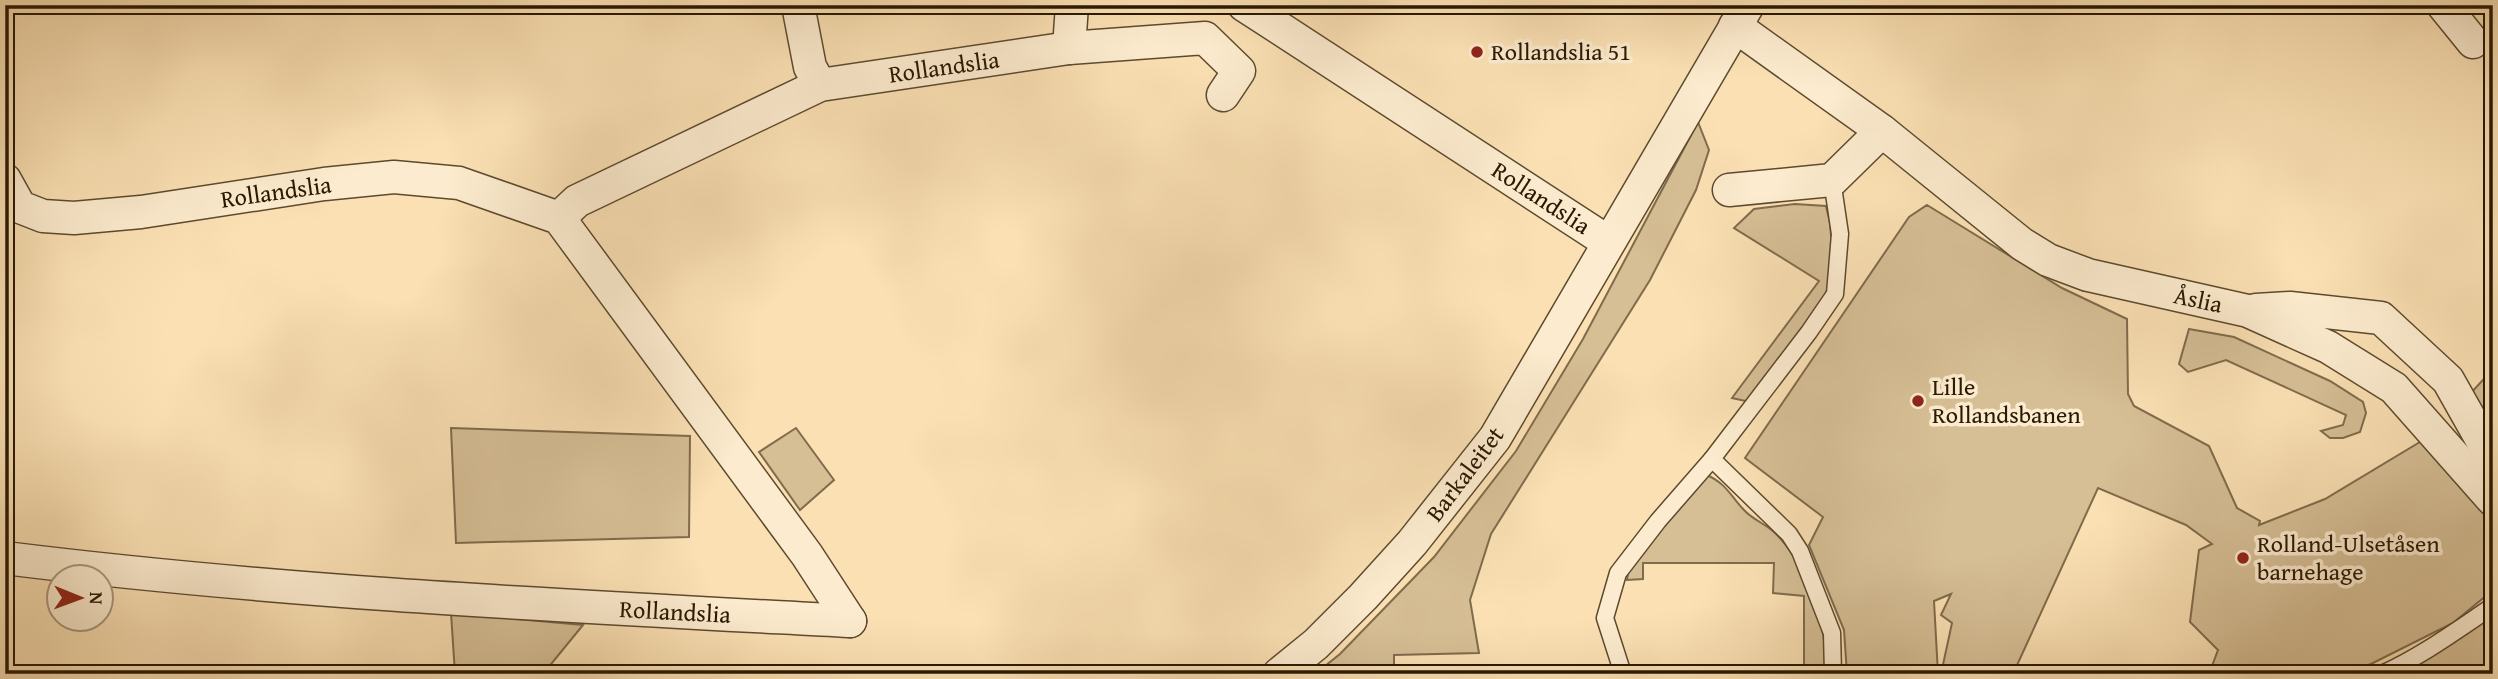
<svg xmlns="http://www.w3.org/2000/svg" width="2498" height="679" viewBox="0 0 2498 679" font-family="'Gentium Book Plus',serif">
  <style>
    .green { fill: #d6be95; stroke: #806b4c; stroke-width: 2 }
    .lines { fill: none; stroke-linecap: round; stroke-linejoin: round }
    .service-casing { stroke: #5d4a2e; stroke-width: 19 }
    .minor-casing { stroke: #5d4a2e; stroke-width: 35 }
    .service { stroke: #fcebce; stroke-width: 16 }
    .minor { stroke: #fcebce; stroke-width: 32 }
    .poi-dot { fill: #8f2418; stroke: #fcebce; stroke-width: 2.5 }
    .labels { text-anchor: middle; stroke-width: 7; stroke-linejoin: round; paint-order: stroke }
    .poi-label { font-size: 24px; fill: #291802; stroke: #fcebce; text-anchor: start }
    .street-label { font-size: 24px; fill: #291802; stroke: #fcebce }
  </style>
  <rect width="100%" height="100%" fill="#fae0b3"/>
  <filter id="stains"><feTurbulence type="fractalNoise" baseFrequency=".00286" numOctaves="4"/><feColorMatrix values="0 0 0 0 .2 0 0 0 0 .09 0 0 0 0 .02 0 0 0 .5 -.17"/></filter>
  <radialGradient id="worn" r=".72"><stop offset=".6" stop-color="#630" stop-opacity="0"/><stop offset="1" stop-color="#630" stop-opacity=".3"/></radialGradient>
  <!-- green -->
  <g class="green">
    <polygon points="1698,122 1709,150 1696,190 1650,280 1491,534 1470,600 1479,653 1394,655 1394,674 1315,674 1340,654 1434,557 1516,451 1583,339"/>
    <polygon points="1795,204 1826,206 1830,223 1834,273 1825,295 1750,402 1732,398 1819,281 1734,228 1754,209"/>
    <polygon points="1927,205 2062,288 2127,319 2128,394 2134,406 2209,446 2237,508 2260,521 2259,525 2325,499 2425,439 2481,499 2493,526 2493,590 2453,623 2371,664 2340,674 2209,674 2218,650 2190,622 2199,550 2212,544 2186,525 2098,488 2013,674 1941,674 1952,623 1941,615 1951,594 1934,601 1938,674 1847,674 1844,630 1809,545 1823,517 1745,458 1909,217"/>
    <polygon points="2189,329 2234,337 2330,381 2363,402 2366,413 2360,432 2343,438 2330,438 2321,431 2343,425 2346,415 2226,360 2188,372 2179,364"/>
    <polygon points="2493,369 2493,420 2469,395"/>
    <polygon points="451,428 690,436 689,537 456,543"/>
    <polygon points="796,428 834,480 800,510 759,452"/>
    <path d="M1705,474C1727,484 1729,494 1744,510C1753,520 1766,524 1775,533C1810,567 1826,626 1827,674H1804V596L1773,593L1774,563H1643V579L1627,580L1629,567Z"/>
    <polygon points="2493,608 2493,674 2391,674"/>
    <polygon points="451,613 583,625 543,674 455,674"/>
  </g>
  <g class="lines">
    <!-- service casing -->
    <g class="service-casing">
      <g id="service">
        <polyline points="1832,180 1840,234 1835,294 1809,332 1712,459 1789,534 1800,551 1832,633 1833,674"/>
        <polyline points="1554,674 1573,674"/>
        <polyline points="1623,674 1605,618 1618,573 1658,521 1712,459"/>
        <path d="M2382,674C2422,656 2457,630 2493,606"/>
      </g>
    </g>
    <!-- minor casing -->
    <g class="minor-casing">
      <g id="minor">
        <polyline points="798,5 810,67 820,85"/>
        <polyline points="1244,5 1608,242"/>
        <polyline points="2443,5 2473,42"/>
        <polyline points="1735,26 1882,131 2022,244 2048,260 2088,275 2248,311 2328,347 2394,388 2493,500"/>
        <polyline points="1069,48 1072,5"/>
        <polyline points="5,180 20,207 43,216 74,218 141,212 324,184 394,177 459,183 559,218 807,555 850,621"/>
        <polyline points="1729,190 1832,180 1882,131"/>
        <polyline points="559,218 577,201 820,85 1069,48 1205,38 1239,71 1223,95"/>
        <polyline points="2256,310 2290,308 2381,318 2448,380 2492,458"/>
        <path d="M5,558C286,593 568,606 850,621"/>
        <polyline points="1279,674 1316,644 1363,597 1412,543 1495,438 1748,5"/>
      </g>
    </g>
    <!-- service -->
    <use href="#service" class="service"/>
    <!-- minor -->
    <use href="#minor" class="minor"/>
  </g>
  <!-- markers -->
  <g class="poi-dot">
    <circle cx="1477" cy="52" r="7"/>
    <circle cx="1918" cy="401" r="7"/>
    <circle cx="2243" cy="558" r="7"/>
  </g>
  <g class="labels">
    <!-- poi labels -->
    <g class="poi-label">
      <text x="1491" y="60">Rollandslia 51</text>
      <text x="1932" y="395">Lille<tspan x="1932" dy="28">Rollandsbanen</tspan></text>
      <text x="2257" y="552">Rolland-Ulsetåsen<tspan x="2257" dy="28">barnehage</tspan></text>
    </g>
    <!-- street labels -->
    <g class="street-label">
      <text transform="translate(944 67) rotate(-8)" y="8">Rollandslia</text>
      <text transform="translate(276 192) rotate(-8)" y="8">Rollandslia</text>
      <text transform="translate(1541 198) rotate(33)" y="8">Rollandslia</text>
      <text transform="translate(2198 300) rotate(12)" y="8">Åslia</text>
      <text transform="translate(1465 474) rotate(-53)" y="8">Barkaleitet</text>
      <text transform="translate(675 612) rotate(3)" y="8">Rollandslia</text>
    </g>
  </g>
  <!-- margin -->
  <rect width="2498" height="679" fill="none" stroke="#fae0b3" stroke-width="28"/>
  <rect x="7" y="7" width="2484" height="665" fill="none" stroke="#291802" stroke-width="3.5"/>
  <rect x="14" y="14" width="2470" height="651" fill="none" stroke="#291802" stroke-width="2"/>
  <!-- north arrow -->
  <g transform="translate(80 598) rotate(91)"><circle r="33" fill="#fcebce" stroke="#a8977c" stroke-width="2"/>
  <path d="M0-5L12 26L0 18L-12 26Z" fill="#8f2418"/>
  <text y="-10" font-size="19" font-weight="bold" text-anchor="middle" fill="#291802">N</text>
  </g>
  <rect width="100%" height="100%" filter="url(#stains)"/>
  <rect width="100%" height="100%" fill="url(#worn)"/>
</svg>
